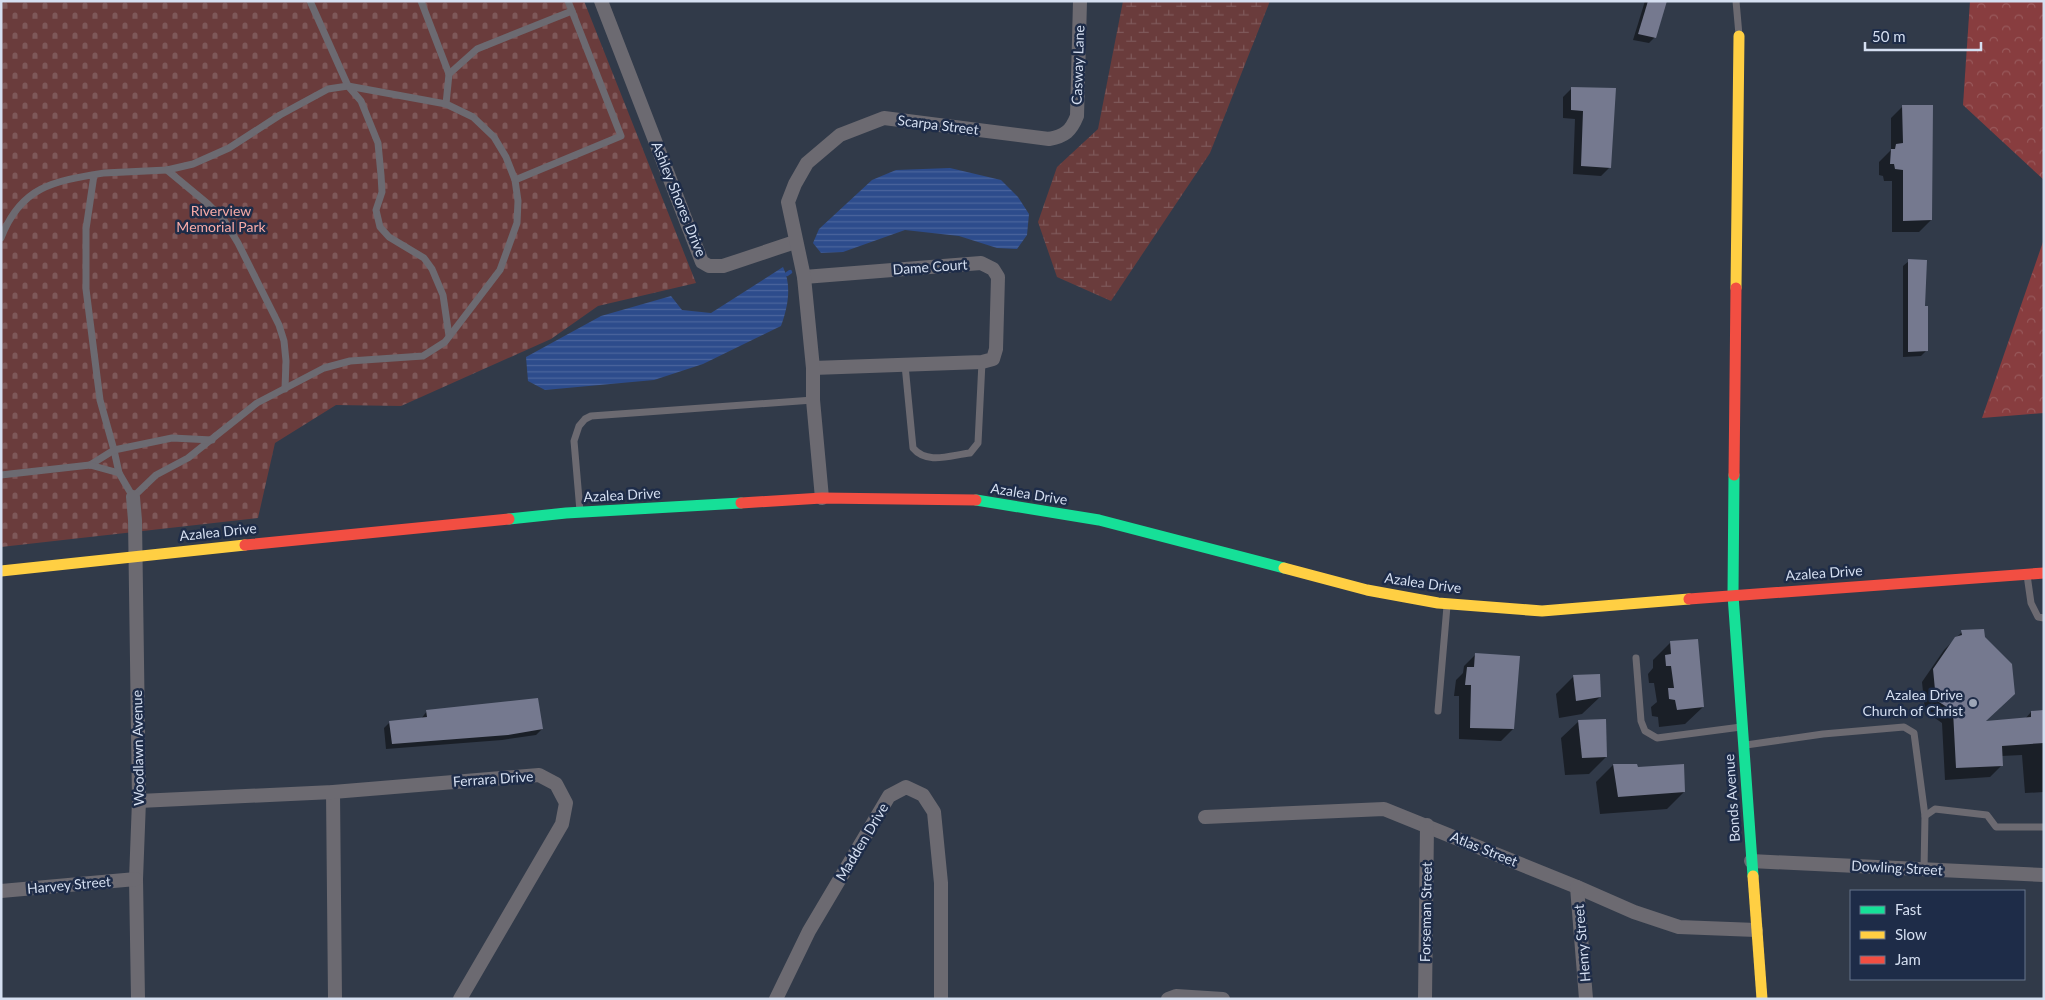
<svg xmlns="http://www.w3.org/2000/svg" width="2045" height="1000" viewBox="0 0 2045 1000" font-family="Lato,sans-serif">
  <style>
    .forest { fill: url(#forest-crowns) }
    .wetland { fill: url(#wetland-marsh) }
    .cemetery { fill: url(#cemetery-stones) }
    .water { fill: url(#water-rules) }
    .shadow { fill: #0007 }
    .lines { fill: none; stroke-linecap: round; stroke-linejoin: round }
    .stream { stroke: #2d4c8c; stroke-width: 4.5 }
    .building { fill: #75798f }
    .lane { stroke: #6c6a71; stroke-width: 7 }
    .street { stroke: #6c6a71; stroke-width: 14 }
    .fast { stroke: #16e098; stroke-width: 11 }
    .slow { stroke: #ffcf43; stroke-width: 11 }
    .jam { stroke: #f24e42; stroke-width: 11 }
    .poi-dot { fill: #9ca5b6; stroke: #1e2c48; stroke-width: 2 }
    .labels { text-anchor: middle; stroke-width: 5; stroke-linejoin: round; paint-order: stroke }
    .street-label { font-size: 14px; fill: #d5dff1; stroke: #1e2c48 }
    .park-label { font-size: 14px; fill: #f7aba7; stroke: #1e2c48 }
    .poi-label { font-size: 14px; fill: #d5dff1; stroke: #1e2c48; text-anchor: end }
  </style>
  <defs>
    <pattern id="forest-crowns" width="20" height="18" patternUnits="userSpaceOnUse" patternTransform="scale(1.25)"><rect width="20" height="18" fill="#883d3f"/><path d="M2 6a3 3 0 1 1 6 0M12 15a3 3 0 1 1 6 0" fill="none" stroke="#98595b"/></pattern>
    <pattern id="wetland-marsh" width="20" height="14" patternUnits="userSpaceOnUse" patternTransform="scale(1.25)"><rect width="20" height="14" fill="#6a3c3c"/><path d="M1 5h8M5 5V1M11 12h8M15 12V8" fill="none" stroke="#7e5859"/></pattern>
    <pattern id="cemetery-stones" width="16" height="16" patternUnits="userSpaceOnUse" patternTransform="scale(1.25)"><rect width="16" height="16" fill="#6a3c3c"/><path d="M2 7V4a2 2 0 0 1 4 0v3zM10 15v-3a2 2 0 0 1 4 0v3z" fill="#7e5859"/></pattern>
    <pattern id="water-rules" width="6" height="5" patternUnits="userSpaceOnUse" patternTransform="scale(1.25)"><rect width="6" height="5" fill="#2d4c8c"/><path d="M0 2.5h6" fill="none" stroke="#4b659d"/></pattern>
  </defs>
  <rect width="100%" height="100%" fill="#313a49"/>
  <!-- forest -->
  <g class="forest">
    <polygon points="1970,1 2044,1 2044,180 1963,105"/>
    <polygon points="2044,239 2044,413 1982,418"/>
  </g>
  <!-- wetland -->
  <polygon class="wetland" points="1123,1 1270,1 1210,153 1111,301 1057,277 1038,222 1057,167 1098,129"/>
  <!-- cemetery -->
  <polygon class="cemetery" points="1,1 584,1 696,283 598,306 551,339 401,406 336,405 275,443 258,518 1,547"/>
  <!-- water -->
  <g class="water">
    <polygon points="950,168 1001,180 1018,197 1029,214 1027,235 1017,249 997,248 959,236 905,230 843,252 821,253 813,243 819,229 872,180 896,170"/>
    <path d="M783,267C792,285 788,307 781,326L703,364L654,380L545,390L528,381L526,357L601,316L671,296L682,310L711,313Z"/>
  </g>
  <!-- shadow -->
  <g class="shadow">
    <polygon points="1645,1 1666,1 1654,38 1649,43 1633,40"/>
    <polygon points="1572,88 1615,89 1610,167 1601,176 1573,174 1575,119 1563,118 1563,97"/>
    <polygon points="1903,106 1931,220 1919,232 1892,232 1892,181 1884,181 1883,176 1879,175 1879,162 1891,150 1891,118"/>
    <polygon points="1909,261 1924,308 1927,350 1921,356 1903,357 1903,266"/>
    <polygon points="1962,632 1984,722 2025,719 2031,712 2044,712 2044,792 2025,793 2022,755 2001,756 2002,765 1990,777 1945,780 1942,723 1925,711 1922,682 1944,650"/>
    <polygon points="1671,642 1703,707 1685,724 1659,727 1658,717 1652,716 1651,707 1657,702 1654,683 1649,683 1648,674 1653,668 1653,660"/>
    <polygon points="1476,654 1513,729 1501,741 1459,739 1459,696 1454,696 1456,680 1463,673 1464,666"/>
    <polygon points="1574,676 1600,697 1582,714 1559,718 1556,694"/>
    <polygon points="427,711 542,729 536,735 502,740 386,749 384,728 390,722 421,719"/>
    <polygon points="1579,721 1606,757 1589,774 1565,775 1561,738"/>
    <polygon points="1613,765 1637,769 1684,792 1667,809 1600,814 1596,782"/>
  </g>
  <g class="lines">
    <!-- stream -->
    <polyline class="stream" points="787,274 790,272"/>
  </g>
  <!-- building -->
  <g class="building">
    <polygon points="1648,1 1667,1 1656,38 1638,34"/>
    <polygon points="1571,87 1616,88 1611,168 1581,166 1583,111 1571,110"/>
    <polygon points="1902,105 1933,105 1932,220 1903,221 1903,170 1895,169 1894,164 1890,164 1891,149 1895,149 1896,144 1903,143"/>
    <polygon points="1908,259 1927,260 1925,306 1928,306 1928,351 1908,352"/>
    <polygon points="1984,629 1985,637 2012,664 2015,694 1986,721 2031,717 2031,711 2044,710 2044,743 2002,746 2003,766 1956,768 1953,711 1936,700 1933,669 1955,637 1962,635 1961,630"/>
    <polygon points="1698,639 1704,707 1677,710 1675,700 1669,699 1668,688 1674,688 1671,666 1666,666 1665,655 1671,654 1670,641"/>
    <polygon points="1475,653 1520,656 1514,729 1470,728 1471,685 1465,685 1467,667 1474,667"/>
    <polygon points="1600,674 1601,697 1576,701 1573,675"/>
    <polygon points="538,698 543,729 508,735 392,744 389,721 427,717 426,710"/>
    <polygon points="1606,719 1607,757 1582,758 1578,720"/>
    <polygon points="1613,764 1637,764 1638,767 1684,764 1685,792 1618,797"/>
  </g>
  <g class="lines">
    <!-- lane -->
    <g class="lane">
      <polyline points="310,1 348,86 361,101 378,143 381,175 382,192 376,210 380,227 389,237 424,258 432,269 443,295 449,336"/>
      <polyline points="421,1 449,74 446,104"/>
      <polyline points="1736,1 1739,35"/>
      <polyline points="449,74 477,49 572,11"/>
      <polyline points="167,170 208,204 224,220 238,243 279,325 284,341 286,361 285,389"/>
      <polyline points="515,180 621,136 568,1"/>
      <path d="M1,238C21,186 54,181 104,173L167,170L193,164L229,148L280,115L328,89L348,86L446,104L473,117L494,137L506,157L515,180L518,201L517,223L500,270L445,342L423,356L350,361L324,368L257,403L188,458L156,475L133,497L119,473L114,450L100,400L86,289V229L94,175"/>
      <path d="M905,365L913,448C927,465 951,455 970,453L978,443L982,362"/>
      <polyline points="90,465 114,450 172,438 212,440"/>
      <polyline points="1,475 90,465 119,473"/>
      <polyline points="580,511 574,441 579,426 585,419 591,416 813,400"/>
      <polyline points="2027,575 2031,603 2038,617 2044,618"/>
      <polyline points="1636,658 1641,721 1645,731 1657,738 1741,727"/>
      <polyline points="1438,711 1447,606"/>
      <polyline points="1746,745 1823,734 1904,727 1914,733 1925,816"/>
      <polyline points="1924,870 1925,816 1935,809 1987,815 1996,827 2044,827"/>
    </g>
    <!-- street -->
    <g class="street">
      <polyline points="601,1 702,262 709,266 723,266 795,242"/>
      <polyline points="804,277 981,263 993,269 998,277 996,349 993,359 982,362 813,368"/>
      <polyline points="133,497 135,520 139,801 136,879 138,999"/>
      <path d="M822,498L813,400V368L804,277L788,202L795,184L807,163L840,135L884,118L1049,139C1065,136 1071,131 1077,116L1080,1"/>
      <polyline points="333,792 335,999"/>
      <polyline points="139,801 333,792 539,775 556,784 566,803 562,824 460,999"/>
      <polyline points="1205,817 1384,809 1577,887 1634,912 1679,927 1756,930"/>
      <polyline points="1751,861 2044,875"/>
      <polyline points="1577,887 1586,999"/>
      <polyline points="1,891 136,879"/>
      <polyline points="776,999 809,931 889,796 906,787 923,795 934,812 941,883 941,999"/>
      <polyline points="1168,999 1176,996 1223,999"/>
      <polyline points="1425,999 1427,825"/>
    </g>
    <!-- fast -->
    <g class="fast">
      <polyline points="1734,475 1733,595 1753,876"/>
      <polyline points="976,500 1099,520 1284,568"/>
      <polyline points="509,519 566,513 741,503"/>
    </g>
    <!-- slow -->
    <g class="slow">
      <polyline points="1736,288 1739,36"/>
      <polyline points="1284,568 1367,590 1438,603 1542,611 1689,599"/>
      <polyline points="1,571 245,545"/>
      <polyline points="1753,876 1762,999"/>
    </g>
    <!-- jam -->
    <g class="jam">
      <polyline points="1734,475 1736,288"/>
      <polyline points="741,503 822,498 976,500"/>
      <polyline points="245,545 509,519"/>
      <polyline points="1689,599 2044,573"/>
    </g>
  </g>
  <!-- markers -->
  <circle class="poi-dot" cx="1973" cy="703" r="5"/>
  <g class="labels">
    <!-- street labels -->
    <g class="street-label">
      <text transform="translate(1078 65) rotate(-88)" y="5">Casway Lane</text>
      <text transform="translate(938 125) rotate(7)" y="5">Scarpa Street</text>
      <text transform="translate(679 199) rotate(68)" y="5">Ashley Shores Drive</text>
      <text transform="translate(930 267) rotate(-4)" y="5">Dame Court</text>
      <text transform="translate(1029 494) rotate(9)" y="5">Azalea Drive</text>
      <text transform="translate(622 495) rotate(-3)" y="5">Azalea Drive</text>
      <text transform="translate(218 532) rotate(-6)" y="5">Azalea Drive</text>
      <text transform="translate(1824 573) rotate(-4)" y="5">Azalea Drive</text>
      <text transform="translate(1423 583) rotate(8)" y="5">Azalea Drive</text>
      <text transform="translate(138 748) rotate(-91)" y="5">Woodlawn Avenue</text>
      <text transform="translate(493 779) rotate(-4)" y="5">Ferrara Drive</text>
      <text transform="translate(1732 798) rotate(-94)" y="5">Bonds Avenue</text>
      <text transform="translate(862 842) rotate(-59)" y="5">Madden Drive</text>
      <text transform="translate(1484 849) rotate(22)" y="5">Atlas Street</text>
      <text transform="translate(1897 868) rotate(3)" y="5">Dowling Street</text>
      <text transform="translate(69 885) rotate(-5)" y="5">Harvey Street</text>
      <text transform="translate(1426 912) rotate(-89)" y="5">Forseman Street</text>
      <text transform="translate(1582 943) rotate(-95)" y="5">Henry Street</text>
    </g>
    <!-- park labels -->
    <g class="park-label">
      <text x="221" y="216">Riverview<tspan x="221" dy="16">Memorial Park</tspan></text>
    </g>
    <!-- poi labels -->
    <g class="poi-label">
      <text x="1963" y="700">Azalea Drive<tspan x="1963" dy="16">Church of Christ</tspan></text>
    </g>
  </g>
  <!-- border -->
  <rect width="2045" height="1000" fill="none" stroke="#d5dff1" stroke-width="5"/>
  <!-- legend -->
  <rect x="1850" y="890" width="175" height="90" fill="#1e2c48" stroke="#67748c"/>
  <rect x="1860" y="906" width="25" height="8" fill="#16e098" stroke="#67748c"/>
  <text x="1895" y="915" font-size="15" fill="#d5dff1">Fast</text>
  <rect x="1860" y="931" width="25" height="8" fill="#ffcf43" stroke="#67748c"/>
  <text x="1895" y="940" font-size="15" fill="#d5dff1">Slow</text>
  <rect x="1860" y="956" width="25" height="8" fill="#f24e42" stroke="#67748c"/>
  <text x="1895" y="965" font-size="15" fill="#d5dff1">Jam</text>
  <!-- scale -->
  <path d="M1865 42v8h116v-8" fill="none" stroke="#d5dff1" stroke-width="2.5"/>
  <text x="1872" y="42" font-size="15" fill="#d5dff1" stroke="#1e2c48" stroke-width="4" paint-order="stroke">50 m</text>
</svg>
